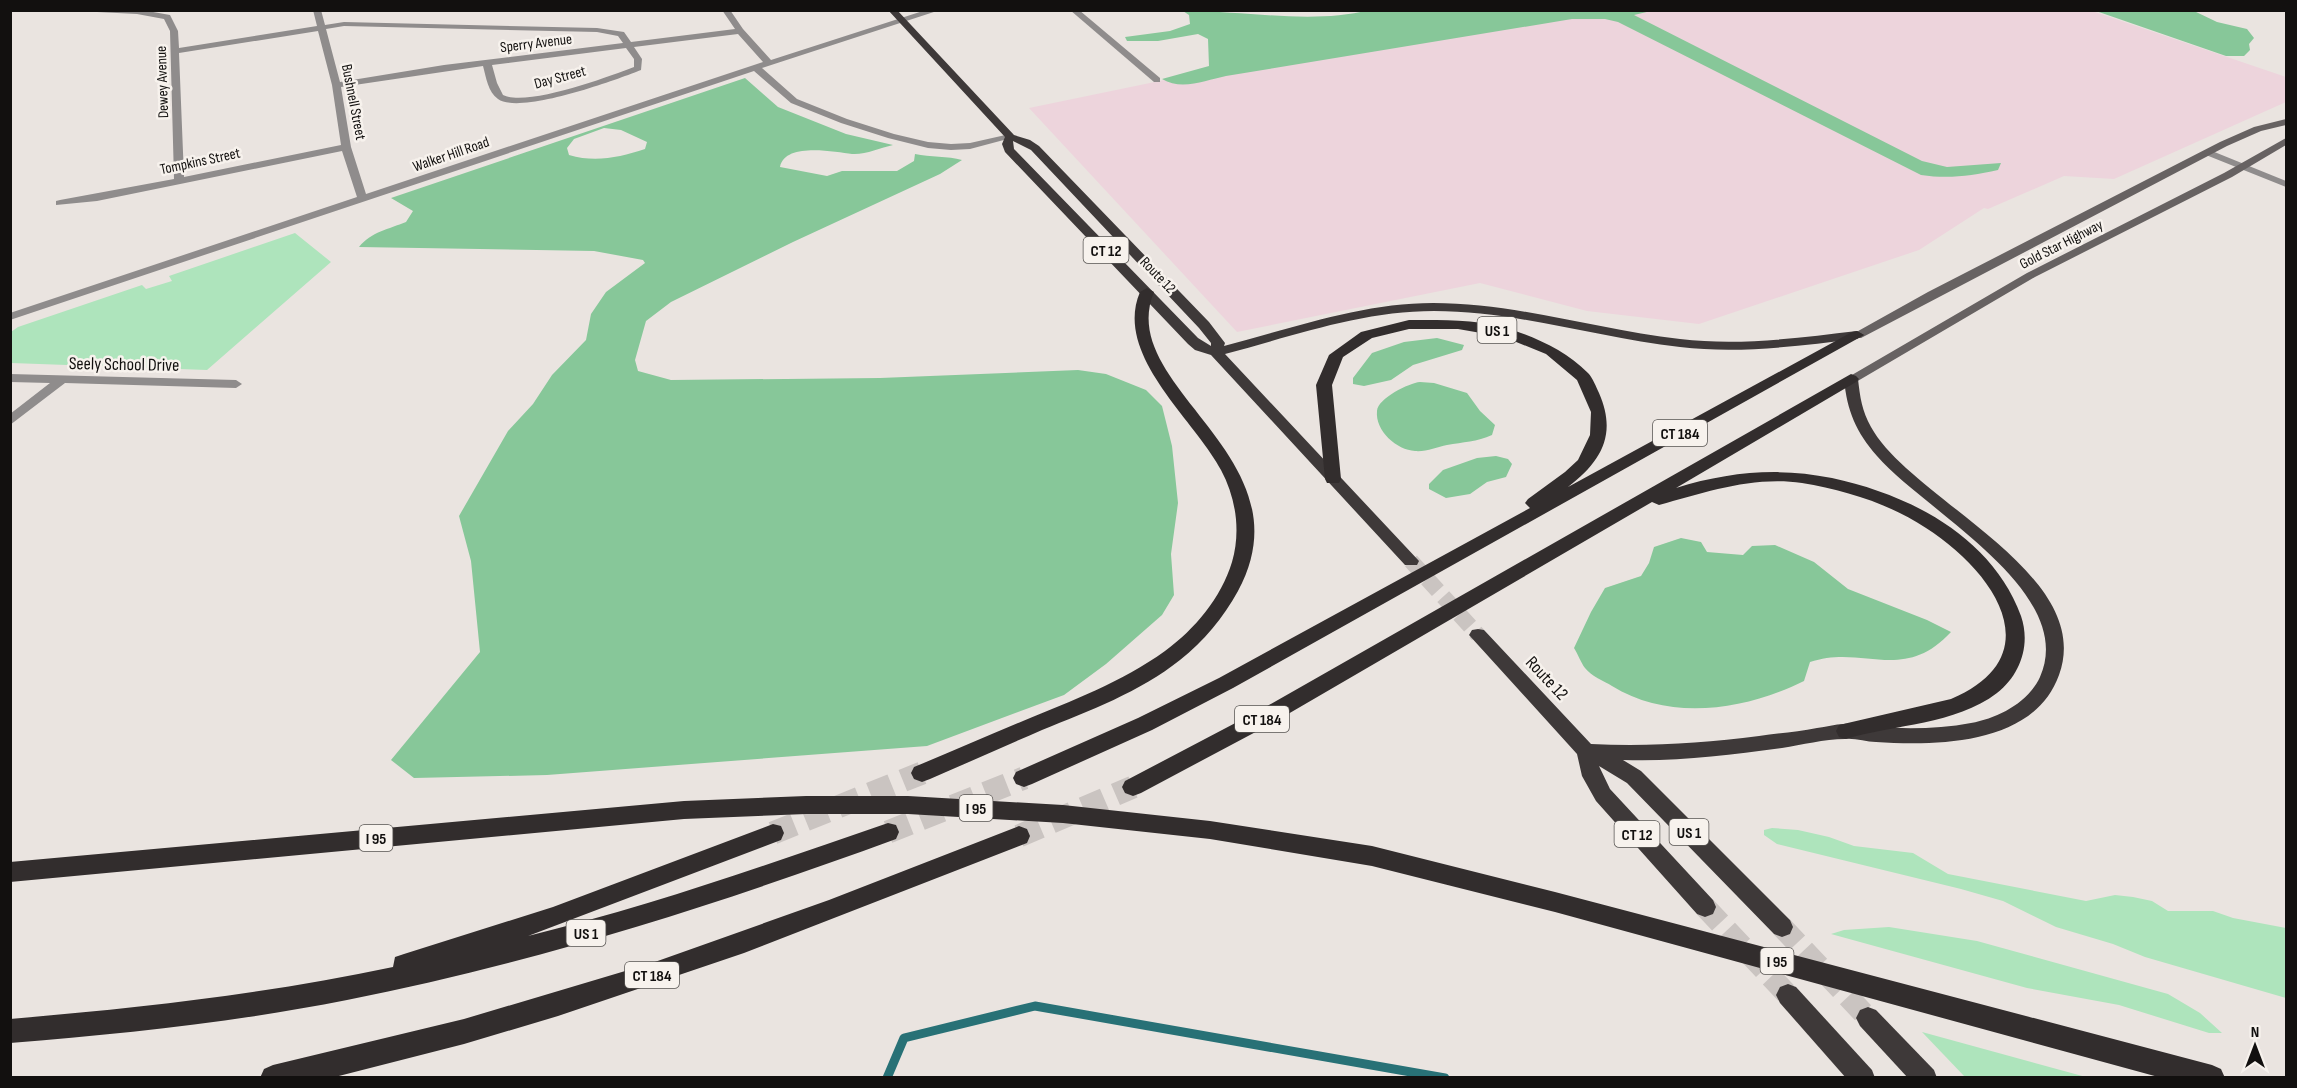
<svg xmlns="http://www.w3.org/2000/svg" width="2297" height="1088" viewBox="0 0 2297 1088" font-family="'Sofia Sans Condensed',sans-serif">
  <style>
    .commercial { fill: #edd4dc }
    .green { fill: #aee4bc }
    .forest { fill: #87c799; fill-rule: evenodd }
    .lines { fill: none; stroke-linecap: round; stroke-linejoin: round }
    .stream { stroke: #287176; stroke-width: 9 }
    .trunk-tunnel-far1 { stroke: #cac4c1; stroke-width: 16; stroke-dasharray: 16 8; stroke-linecap: butt }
    .trunk-tunnel { stroke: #cac4c1; stroke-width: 22; stroke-dasharray: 22 10; stroke-linecap: butt }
    .motorway-tunnel { stroke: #cac4c1; stroke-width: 23; stroke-dasharray: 23 12; stroke-linecap: butt }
    .minor { fill: #8f8c8c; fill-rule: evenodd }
    .secondary { fill: #676262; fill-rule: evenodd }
    .trunk { fill: #3e3939; fill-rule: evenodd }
    .motorway { fill: #322d2d; fill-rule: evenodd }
    .labels { text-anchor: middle; stroke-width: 5; stroke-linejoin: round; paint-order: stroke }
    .far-street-label { font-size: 15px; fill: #12100f; stroke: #f7f2ed }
    .shield { fill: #f7f2ed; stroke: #575452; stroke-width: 1.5 }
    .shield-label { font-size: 16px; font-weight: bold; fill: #12100f }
    .street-label { font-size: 18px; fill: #12100f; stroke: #f7f2ed }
  </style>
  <rect width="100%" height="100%" fill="#eae4e0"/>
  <!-- commercial -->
  <polygon class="commercial" points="1601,10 2092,11 2286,77 2286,102 2114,179 2064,176 1988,209 1984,208 1919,250 1699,324 1587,311 1480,283 1237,332 1029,108 1174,78"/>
  <!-- green -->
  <g class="green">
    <polygon points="295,233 331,262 207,370 11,363 11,332 18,327 142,285 146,289 172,281 169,276"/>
    <polygon points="1772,828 1798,830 1829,837 1854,846 1913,853 1948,874 2086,901 2115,895 2133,897 2152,901 2168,911 2213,911 2233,918 2286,928 2286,998 2145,957 2113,944 2056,927 2003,901 1961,889 1777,844 1764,835 1764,830"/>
    <polygon points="1889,927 1977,941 2168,994 2200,1013 2222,1033 2209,1033 2119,1005 2027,988 1831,934 1844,930"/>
    <polygon points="1922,1032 2086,1077 1965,1077"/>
  </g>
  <!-- forest -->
  <g class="forest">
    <path d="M1369,10L1651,11L1634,15L1922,161L1947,167L2001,163L1998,170C1971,176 1948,179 1921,175L1618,22L1605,19H1572L1226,76C1206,80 1182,91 1162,79L1209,66L1208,39L1198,34L1158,41H1127L1125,37L1170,31L1190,24L1189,15L1183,11C1243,10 1311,25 1369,10Z"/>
    <polygon points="2096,11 2194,11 2217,22 2247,29 2254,38 2249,44 2250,50 2244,56 2226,56"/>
    <path d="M745,78L778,107L846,134L893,145C880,148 865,155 852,154C834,152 785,142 780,167L827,176L842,171H897L914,161L915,154C930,157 948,156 962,160L940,174L793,242L671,302L646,321L635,360L638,371L671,380L880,378L1078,370L1106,374L1146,390L1162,406L1172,446L1178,503L1171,554L1174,595L1162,615L1106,664L1064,695L927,746L547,775L414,778L391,760L480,652L471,561L459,516L508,431L533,404L552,375L586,340L591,314L606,292L645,263L643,260L594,251L359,247C371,232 389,229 406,222L413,211L391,198ZM604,128L621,130L647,142L645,149C620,157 596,163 569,155L567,148L574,139Z"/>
    <polygon points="1437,338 1464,345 1462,350 1413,365 1391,380 1364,386 1353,384 1353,378 1372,353 1404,342"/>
    <path d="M1420,382L1434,383L1467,393L1480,411L1495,425L1492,435C1477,442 1463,442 1447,445C1437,447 1426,452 1415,451C1397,450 1375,431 1377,411C1378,398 1409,383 1420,382Z"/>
    <polygon points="1496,456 1508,459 1512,464 1506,477 1487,482 1470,494 1446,498 1429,489 1429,484 1443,470 1477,458"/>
    <path d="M1681,538L1701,542L1707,552L1743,555L1752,546L1775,545L1814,562L1848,589L1927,620L1951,632C1903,684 1863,644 1810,662L1804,681C1745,710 1670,722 1612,686C1604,681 1591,676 1585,668C1581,663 1578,654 1574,648L1591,612L1605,588L1641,576L1649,563L1654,547Z"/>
  </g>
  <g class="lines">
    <!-- stream -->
    <polyline class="stream" points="887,1078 904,1038 1035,1006 1445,1078"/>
    <!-- trunk-tunnel-far1 -->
    <polyline class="trunk-tunnel-far1" points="1411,561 1478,635"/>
    <!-- trunk-tunnel -->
    <g class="trunk-tunnel">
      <polyline points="1705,907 1788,995"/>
      <polyline points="1782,927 1868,1018"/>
    </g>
    <!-- motorway-tunnel -->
    <g class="motorway-tunnel">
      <polyline points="888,832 1024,778"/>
      <polyline points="773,833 922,773"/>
      <polyline points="1019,836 1133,787"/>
    </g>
    <!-- minor -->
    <g class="minor">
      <path d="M57,10H142L170,15L178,31L179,48L317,26L313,10H321L325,25L344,22L597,28L624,32L631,42L735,29L722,10H730L743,29L771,60L926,10H940L762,68L797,99L847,119L894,134L928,142L951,144L970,143L1010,134L1015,137L970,149L951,150L928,148L888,138L841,123L791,103L754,71L10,320V313L357,197L342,151L97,201L56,205V201L60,200L174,179L170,31L164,19L137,14ZM344,26L597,32L618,36L623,43L444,65L340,82L326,29ZM318,31L332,85L341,145L184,177L179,53ZM738,34L763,62L366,194L351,147L341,87L483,66C486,77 488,92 498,99C520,115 616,80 641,70L642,59L634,47ZM626,48L634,59V67C608,77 527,107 503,95L497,83L492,65Z"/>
      <polygon points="1070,10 1079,10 1160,78 1160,82 1154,82"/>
      <polygon points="2206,151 2212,151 2286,181 2286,187 2206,155"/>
      <polygon points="10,374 236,380 242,384 236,388 65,383 10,425 10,414 50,383 10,382"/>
    </g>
    <!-- secondary -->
    <g class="secondary">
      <polygon points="2286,119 2286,125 2261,131 2227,146 1861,338 1853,338 1851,335 1928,292 2220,142 2254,127"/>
      <polygon points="2286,138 2286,145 2232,177 2035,277 1856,382 1846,382 1845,379 2027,273 2224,173"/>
    </g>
    <!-- trunk -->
    <g class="trunk">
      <path d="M888,10H897L1014,135L1030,140L1039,146L1209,322L1225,343L1224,346C1293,328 1362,303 1433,303C1517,303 1598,330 1680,339C1739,346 1798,338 1857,331L1864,335L1857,339C1798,346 1739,354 1680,347C1598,338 1517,311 1434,311C1362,311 1293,336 1225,354L1419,561L1417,565H1405L1211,355L1195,350L1188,344L1005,152L1002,144L1005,137ZM1013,141L1031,150L1199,328L1211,343V346L1198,338L1014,149Z"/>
      <path d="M1851,375L1858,379C1860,397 1862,411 1871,427C1911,500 2096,573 2059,675C2034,745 1938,746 1876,742C1866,742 1855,738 1845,739C1824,739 1802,745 1782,748C1729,755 1677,762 1623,760L1641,771L1790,920L1793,927L1790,934L1782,937L1774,934L1627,783L1599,766L1610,789L1713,900L1716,907L1713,914L1705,917L1697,914L1596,801L1582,776L1577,754L1469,635L1472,630L1478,629L1484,630L1591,744C1648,747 1703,743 1759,736C1778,733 1798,732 1817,728C1826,727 1835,724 1844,724C1855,723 1865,727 1876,727C1907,729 1940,729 1971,723C1998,718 2028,703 2040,677C2078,591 1923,510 1877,456C1856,432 1847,411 1844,379Z"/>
      <polygon points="1788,984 1796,987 1872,1070 1875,1078 1846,1078 1780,1003 1776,995 1780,987"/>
      <polygon points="1868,1007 1876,1010 1934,1070 1937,1078 1908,1078 1860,1026 1856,1018 1860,1010"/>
    </g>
    <!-- motorway -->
    <g class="motorway">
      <path d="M1147,288L1154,292C1114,388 1311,456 1238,591C1223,618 1204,641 1180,660C1140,692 1089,711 1042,730C1005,746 967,763 930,779L922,782L914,779L911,773L914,767C951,752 986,736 1023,721C1071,701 1122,682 1165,651C1195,629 1221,598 1232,562C1241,531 1236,498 1221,470C1195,420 1113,355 1140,292Z"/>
      <path d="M1409,320C1444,320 1480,319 1513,330C1541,340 1567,352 1588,373C1593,378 1596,387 1599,393C1617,434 1602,461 1568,487L1852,332L1857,331L1864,335L1233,688L1152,730L1032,784L1024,787L1016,784L1013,778L1016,772L1138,718L1219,678L1530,508L1525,503L1528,499L1565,472L1578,460L1590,435L1591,412L1577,380L1546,354L1504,337L1458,329H1409L1372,338L1343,357L1332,385L1341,479L1339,483H1327L1325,479L1316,385L1329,355L1361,332Z"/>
      <path d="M1851,374L1856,376L1859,379L1856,382L1676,488C1728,472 1778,467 1832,478C1911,495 1992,537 2021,616C2031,645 2020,675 1997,693C1955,725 1895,724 1846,739L1839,737L1836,731L1839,725L1951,699C2054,655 1992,570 1926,528C1890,504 1845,490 1802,483C1752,476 1707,492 1659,505L1652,502L1276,721L1141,793L1133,796L1125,793L1122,787L1125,781L1262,709Z"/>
      <polygon points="806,796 908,796 1063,805 1210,821 1372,846 1555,892 2212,1065 2221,1069 2225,1078 2162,1078 1555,912 1372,866 1210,839 1063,823 908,814 806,814 684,819 10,882 10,862 684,801"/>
      <path d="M888,823L896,825L899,832L896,839C716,905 535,963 347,1000C236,1022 123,1034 10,1043V1019C139,1008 266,994 393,967L395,957L404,954L553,907L773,824L781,826L784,833L781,840L528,936C651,906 769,864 888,823Z"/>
      <polygon points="1019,826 1027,829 1030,836 1027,843 744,953 558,1016 464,1044 331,1078 260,1078 264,1069 273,1065 464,1019 652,963 829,900"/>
    </g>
  </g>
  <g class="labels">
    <!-- far-street labels -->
    <g class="far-street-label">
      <text transform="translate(536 43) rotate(-7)" y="5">Sperry Avenue</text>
      <text transform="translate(560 77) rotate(-15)" y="5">Day Street</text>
      <text transform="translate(162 82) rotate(-92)" y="5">Dewey Avenue</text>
      <text transform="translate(354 102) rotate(79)" y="5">Bushnell Street</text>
      <text transform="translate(451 154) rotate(-19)" y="5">Walker Hill Road</text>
      <text transform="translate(200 161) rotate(-12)" y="5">Tompkins Street</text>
      <text transform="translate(2061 244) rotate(-27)" y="5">Gold Star Highway</text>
      <text transform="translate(1158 275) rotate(46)" y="5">Route 12</text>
    </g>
    <!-- shield labels -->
    <g class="shield">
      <rect x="1083.5" y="237" width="45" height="26" rx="4.5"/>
      <rect x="1477.5" y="317" width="39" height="26" rx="4.5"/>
      <rect x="1653" y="420" width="54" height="26" rx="4.5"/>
      <rect x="1235" y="706" width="54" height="26" rx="4.5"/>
      <rect x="959.5" y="795" width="33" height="26" rx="4.5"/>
      <rect x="1669.5" y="819" width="39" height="26" rx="4.5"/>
      <rect x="1614.5" y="821" width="45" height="26" rx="4.5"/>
      <rect x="359.5" y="825" width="33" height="26" rx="4.5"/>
      <rect x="566.5" y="920" width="39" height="26" rx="4.5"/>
      <rect x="1760.5" y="948" width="33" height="26" rx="4.5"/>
      <rect x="625" y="962" width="54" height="26" rx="4.5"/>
    </g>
    <g class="shield-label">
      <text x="1106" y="256">CT 12</text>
      <text x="1497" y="336">US 1</text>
      <text x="1680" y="439">CT 184</text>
      <text x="1262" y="725">CT 184</text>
      <text x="976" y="814">I 95</text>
      <text x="1689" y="838">US 1</text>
      <text x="1637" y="840">CT 12</text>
      <text x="376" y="844">I 95</text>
      <text x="586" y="939">US 1</text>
      <text x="1777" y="967">I 95</text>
      <text x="652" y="981">CT 184</text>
    </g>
    <!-- street labels -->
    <g class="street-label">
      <text transform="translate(124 364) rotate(1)" y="6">Seely School Drive</text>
      <text transform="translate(1547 678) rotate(47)" y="6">Route 12</text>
    </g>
  </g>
  <!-- border -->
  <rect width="2297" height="1088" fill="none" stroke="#12100f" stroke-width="24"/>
  <!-- north arrow -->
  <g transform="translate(2255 1046)" stroke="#f7f2ed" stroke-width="4.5" paint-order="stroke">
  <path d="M0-4.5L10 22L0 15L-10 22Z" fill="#12100f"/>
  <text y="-9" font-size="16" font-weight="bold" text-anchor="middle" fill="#12100f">N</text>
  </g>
</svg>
